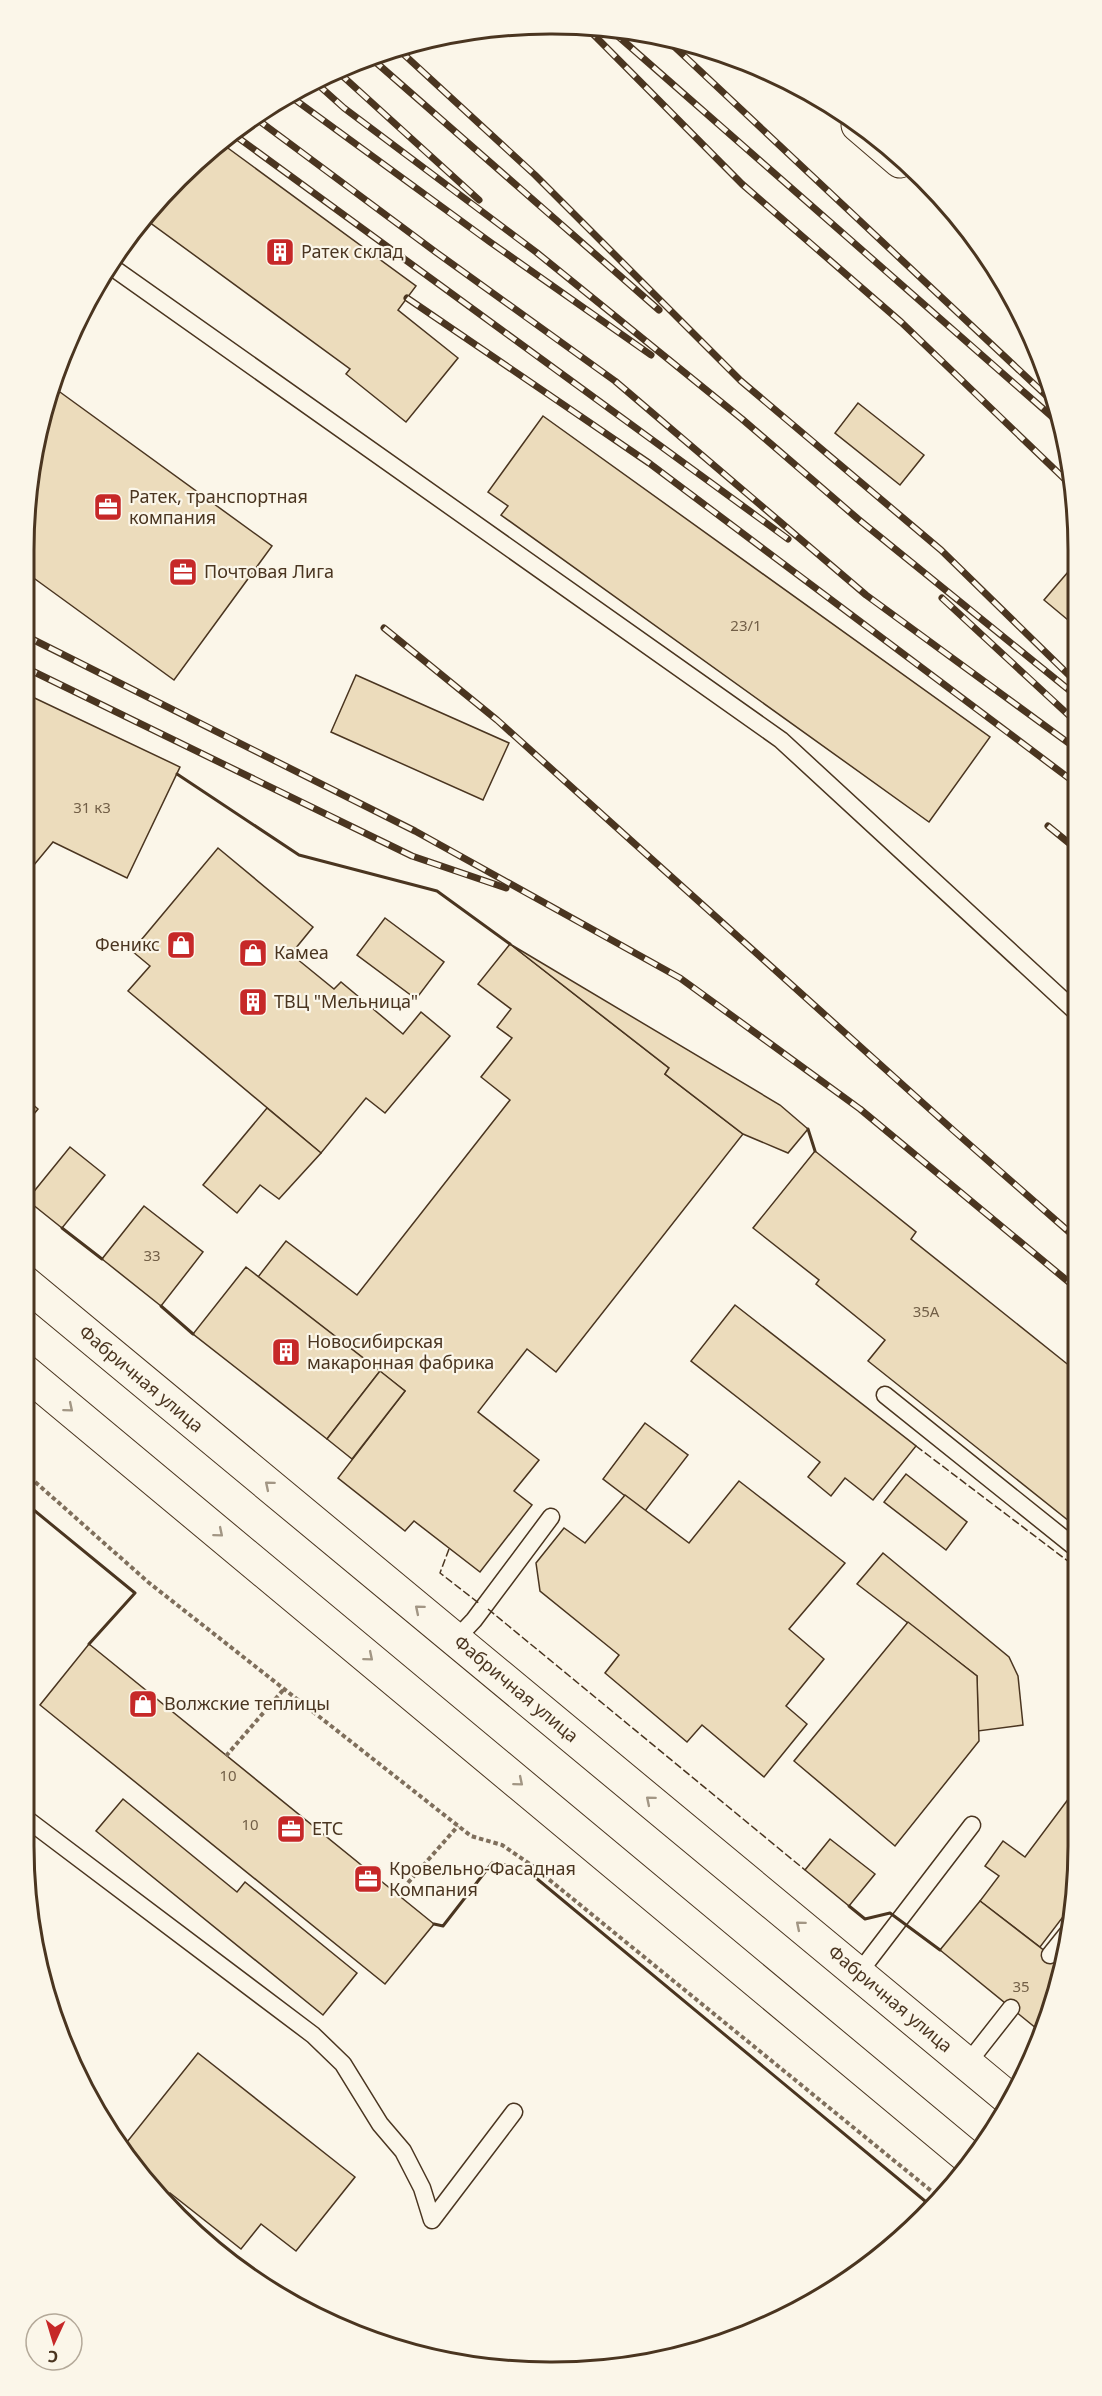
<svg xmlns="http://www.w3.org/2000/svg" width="1102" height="2396" viewBox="0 0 1102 2396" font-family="'Noto Sans',sans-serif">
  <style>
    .building { fill: #ecdcbc; stroke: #4a3520; stroke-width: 1.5 }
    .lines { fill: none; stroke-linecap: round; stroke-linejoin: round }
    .service-casing { stroke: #4a3520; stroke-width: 19 }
    .minor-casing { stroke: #4a3520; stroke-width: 35 }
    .primary-casing { stroke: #4a3520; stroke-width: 35 }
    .path { stroke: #7f6f5c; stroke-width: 4; stroke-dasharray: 4.5 3; stroke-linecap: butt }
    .service { stroke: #fbf6e9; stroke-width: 16 }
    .minor { stroke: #fbf6e9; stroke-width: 33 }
    .primary { stroke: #fbf6e9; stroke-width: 33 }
    .rail-casing { stroke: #4a3520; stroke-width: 7 }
    .rail { stroke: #fbf6e9; stroke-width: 4.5; stroke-dasharray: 14; stroke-linecap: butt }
    .fence { stroke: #4a3520; stroke-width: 1.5; stroke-dasharray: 8 3; stroke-linecap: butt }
    .wall { stroke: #4a3520; stroke-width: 3 }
    .oneway { stroke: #a29684 }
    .labels { text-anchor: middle; stroke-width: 4.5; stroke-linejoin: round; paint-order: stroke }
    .number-label { font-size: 15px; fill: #725f47 }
    .poi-label { font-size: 18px; fill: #4a3520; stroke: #fbf6e9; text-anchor: start }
    .street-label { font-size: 18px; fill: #4a3520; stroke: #fbf6e9 }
    .rim { fill: none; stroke: #4a3520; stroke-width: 3 }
  </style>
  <rect width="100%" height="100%" fill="#fbf6e9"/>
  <!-- building -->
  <g class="building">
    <polygon points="221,143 416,286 398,310 458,358 406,422 346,374 350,369 145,219 178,179"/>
    <polygon points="53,387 272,546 174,680 24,571 34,449"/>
    <polygon points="858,403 924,455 900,485 835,433"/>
    <polygon points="543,416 990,737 929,822 501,515 508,506 488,492"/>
    <polygon points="1074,565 1074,625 1044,600"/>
    <polygon points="356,675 509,743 483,800 331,732"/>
    <polygon points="24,693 180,767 127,878 53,842 24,877"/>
    <polygon points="218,848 313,927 291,954 334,989 341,982 403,1034 421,1012 450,1036 385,1113 366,1098 321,1153 128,991 150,966 132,951"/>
    <polygon points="385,918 444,962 416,999 357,955"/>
    <polygon points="24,942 34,951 24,962"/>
    <polygon points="510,944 669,1068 665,1074 743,1134 556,1372 527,1349 478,1412 539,1460 514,1491 532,1505 480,1572 414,1521 405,1531 338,1478 405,1391 258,1277 286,1241 357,1295 510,1100 481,1077 512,1038 497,1027 511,1009 478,984"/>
    <polygon points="510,944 780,1105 808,1129 788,1153 743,1134 665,1074 669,1068"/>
    <polygon points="24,1097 38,1109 24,1126"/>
    <polygon points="267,1108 321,1153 279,1199 260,1185 237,1213 203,1185"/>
    <polygon points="70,1147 105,1175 62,1228 27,1200"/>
    <polygon points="815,1151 916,1232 911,1239 1076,1371 1077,1513 1069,1521 868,1361 885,1340 816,1284 819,1280 753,1228"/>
    <polygon points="144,1206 203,1252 161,1306 102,1259"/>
    <polygon points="246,1267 380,1371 327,1439 193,1334"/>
    <polygon points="735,1305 916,1446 873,1500 845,1478 831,1496 808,1477 820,1462 691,1361"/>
    <polygon points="380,1371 405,1391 352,1459 327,1439"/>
    <polygon points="645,1423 688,1455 645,1511 603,1479"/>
    <polygon points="906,1474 967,1522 946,1550 884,1502"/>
    <polygon points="739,1481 845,1563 789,1629 824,1659 786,1706 807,1724 764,1777 702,1725 687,1742 605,1673 619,1655 540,1591 536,1563 564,1528 585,1543 625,1495 689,1543"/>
    <polygon points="883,1553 1009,1657 1018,1676 1023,1725 978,1731 977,1676 857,1584"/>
    <polygon points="908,1622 977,1676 979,1741 895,1846 794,1761"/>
    <polygon points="89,1644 434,1924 385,1984 40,1705"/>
    <polygon points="1078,1786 1078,1845 1072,1905 1040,1947 980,1901 999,1876 985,1866 1003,1841 1025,1857"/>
    <polygon points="123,1799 237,1892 245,1882 357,1973 323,2015 96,1831"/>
    <polygon points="830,1839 875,1874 849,1906 805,1870"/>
    <polygon points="980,1901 1063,1965 1042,2033 940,1950"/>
    <polygon points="198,2053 355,2177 296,2251 261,2224 241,2249 170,2193 164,2200 155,2192 123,2147"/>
  </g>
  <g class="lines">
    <!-- service casing -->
    <g class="service-casing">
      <g id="service">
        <polyline points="109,265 781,740 1075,1011"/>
        <polyline points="885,1395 1077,1549"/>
        <polyline points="456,1639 474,1620 551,1517"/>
        <polyline points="24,1817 313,2035 343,2064 380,2124 403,2151 422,2188 432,2220 514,2112"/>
        <polyline points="1050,1955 1070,1930"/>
        <polyline points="858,1974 972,1825"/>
        <polyline points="967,2064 1011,2008"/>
      </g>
    </g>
    <!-- minor casing -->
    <g class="minor-casing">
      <polyline id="minor" points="858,125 900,161"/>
    </g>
    <!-- primary casing -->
    <g class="primary-casing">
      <g id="primary">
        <polyline points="24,1282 1007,2097"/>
        <polyline points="24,1371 969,2158"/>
      </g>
    </g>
    <!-- path -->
    <g class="path">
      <polyline points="24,1238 35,1247"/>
      <polyline points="24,1472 148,1582 471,1836 502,1845 530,1864 940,2198"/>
      <polyline points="226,1756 284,1689"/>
      <polyline points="398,1894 458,1826"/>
    </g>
    <!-- service -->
    <use href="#service" class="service"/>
    <!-- minor -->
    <use href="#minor" class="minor"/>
    <!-- primary -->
    <use href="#primary" class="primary"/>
    <!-- rail casing -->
    <g class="rail-casing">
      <g id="rail">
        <polyline points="586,27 742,184 901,322 1073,487"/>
        <polyline points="611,30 1057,421"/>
        <polyline points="664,37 1052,401"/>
        <polyline points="398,49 535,175 741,381 941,550 1074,680"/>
        <polyline points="371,58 659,310"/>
        <polyline points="337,71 479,200"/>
        <polyline points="315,82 344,108 536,252 742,419 858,519 1074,694"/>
        <polyline points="290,96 490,242 651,355"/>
        <polyline points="254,117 437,253 615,381 866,595 1074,747"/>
        <polyline points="233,134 788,539"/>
        <polyline points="407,298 649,463 1074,782"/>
        <polyline points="942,598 1074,720"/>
        <polyline points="384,628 497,720 953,1130 1076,1238"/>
        <polyline points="24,635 415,831 680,978 860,1109 1076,1288"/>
        <polyline points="24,667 412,856 506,888"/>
        <polyline points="1048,826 1075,848"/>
      </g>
    </g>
    <!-- rail -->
    <use href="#rail" class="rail"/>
    <!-- fence -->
    <g class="fence">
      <polyline points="916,1446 1077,1568"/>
      <polyline points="449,1549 440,1573 480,1604"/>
      <polyline points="488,1609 805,1870"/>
    </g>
    <!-- wall -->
    <g class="wall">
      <polyline points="177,774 299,855 437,891 510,944"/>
      <polyline points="808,1129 815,1151"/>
      <polyline points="62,1228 102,1259"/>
      <polyline points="161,1306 193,1334"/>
      <polyline points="24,1502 135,1593 89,1644"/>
      <polyline points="849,1906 865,1919 890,1913 940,1950"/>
      <polyline points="434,1924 443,1926 492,1863 524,1868 931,2206"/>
    </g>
  </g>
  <!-- one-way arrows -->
  <defs><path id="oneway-chevron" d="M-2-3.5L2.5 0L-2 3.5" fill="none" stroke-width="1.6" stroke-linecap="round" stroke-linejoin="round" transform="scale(1.5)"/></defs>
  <g class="oneway">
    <use href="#oneway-chevron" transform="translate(69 1408) rotate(40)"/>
    <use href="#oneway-chevron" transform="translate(269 1485) rotate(-140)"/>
    <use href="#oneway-chevron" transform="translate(219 1533) rotate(40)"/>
    <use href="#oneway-chevron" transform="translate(419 1609) rotate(-140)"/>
    <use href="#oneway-chevron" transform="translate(369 1657) rotate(40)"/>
    <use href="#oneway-chevron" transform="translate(519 1782) rotate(40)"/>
    <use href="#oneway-chevron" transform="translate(650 1800) rotate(-140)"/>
    <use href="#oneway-chevron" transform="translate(800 1925) rotate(-140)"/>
  </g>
  <!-- icons -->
  <defs>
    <g id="building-square" transform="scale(1.5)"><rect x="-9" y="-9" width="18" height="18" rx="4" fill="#c62828" stroke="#fbf6e9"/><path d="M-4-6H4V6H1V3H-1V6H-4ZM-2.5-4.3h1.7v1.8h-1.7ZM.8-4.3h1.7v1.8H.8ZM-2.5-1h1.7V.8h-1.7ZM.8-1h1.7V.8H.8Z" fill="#fff"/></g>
    <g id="office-square" transform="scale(1.5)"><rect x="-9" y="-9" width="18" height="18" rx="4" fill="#c62828" stroke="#fbf6e9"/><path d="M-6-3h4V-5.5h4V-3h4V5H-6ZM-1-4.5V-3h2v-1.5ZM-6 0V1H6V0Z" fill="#fff"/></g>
    <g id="shop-square" transform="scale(1.5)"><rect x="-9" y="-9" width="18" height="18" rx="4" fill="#c62828" stroke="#fbf6e9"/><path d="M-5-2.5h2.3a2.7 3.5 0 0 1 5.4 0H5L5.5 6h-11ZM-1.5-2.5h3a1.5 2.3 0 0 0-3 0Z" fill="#fff"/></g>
  </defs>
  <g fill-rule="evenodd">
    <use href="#building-square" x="280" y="252"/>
    <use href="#office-square" x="108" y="507"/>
    <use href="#office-square" x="183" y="572"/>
    <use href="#shop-square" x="181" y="945"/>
    <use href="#shop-square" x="253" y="953"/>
    <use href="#building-square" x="253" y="1002"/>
    <use href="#building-square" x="286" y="1352"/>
    <use href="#shop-square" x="143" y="1704"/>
    <use href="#office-square" x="291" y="1829"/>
    <use href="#office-square" x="368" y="1879"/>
  </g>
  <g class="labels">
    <!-- number labels -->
    <g class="number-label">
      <text x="746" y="631">23/1</text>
      <text x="92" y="813">31 к3</text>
      <text x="152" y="1261">33</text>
      <text x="926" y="1317">35А</text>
      <text x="228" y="1781">10</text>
      <text x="250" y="1830">10</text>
      <text x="1021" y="1992">35</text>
    </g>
    <!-- poi labels -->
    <g class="poi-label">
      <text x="301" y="258">Ратек склад</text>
      <text x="129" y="503">Ратек, транспортная<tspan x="129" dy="21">компания</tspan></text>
      <text x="204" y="578">Почтовая Лига</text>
      <text x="160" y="951" text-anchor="end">Феникс</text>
      <text x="274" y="959">Камеа</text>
      <text x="274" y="1008">ТВЦ "Мельница"</text>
      <text x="307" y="1348">Новосибирская<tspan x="307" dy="21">макаронная фабрика</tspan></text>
      <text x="164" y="1710">Волжские теплицы</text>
      <text x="312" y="1835">ЕТС</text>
      <text x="389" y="1875">Кровельно-Фасадная<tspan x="389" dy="21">Компания</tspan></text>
    </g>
    <!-- street labels -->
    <g class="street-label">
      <text transform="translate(141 1379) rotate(40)" y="6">Фабричная улица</text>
      <text transform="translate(516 1689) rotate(40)" y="6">Фабричная улица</text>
      <text transform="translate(890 1999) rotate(40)" y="6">Фабричная улица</text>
    </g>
  </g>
  <!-- crop -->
  <path d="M0 0H1102V2396H0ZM550 34H552A516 516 0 0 1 1068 550V1846A516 516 0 0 1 552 2362H550A516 516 0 0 1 34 1846V550A516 516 0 0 1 550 34Z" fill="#fbf6e9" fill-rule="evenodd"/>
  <path class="rim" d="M550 34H552A516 516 0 0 1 1068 550V1846A516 516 0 0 1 552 2362H550A516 516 0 0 1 34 1846V550A516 516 0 0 1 550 34Z"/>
  <!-- north arrow -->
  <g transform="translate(54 2342) rotate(184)"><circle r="28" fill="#fbf6e9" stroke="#b4a999" stroke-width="1.5"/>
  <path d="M0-4.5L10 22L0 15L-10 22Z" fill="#c62828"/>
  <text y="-9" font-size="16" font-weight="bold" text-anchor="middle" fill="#4a3520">С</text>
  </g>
</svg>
